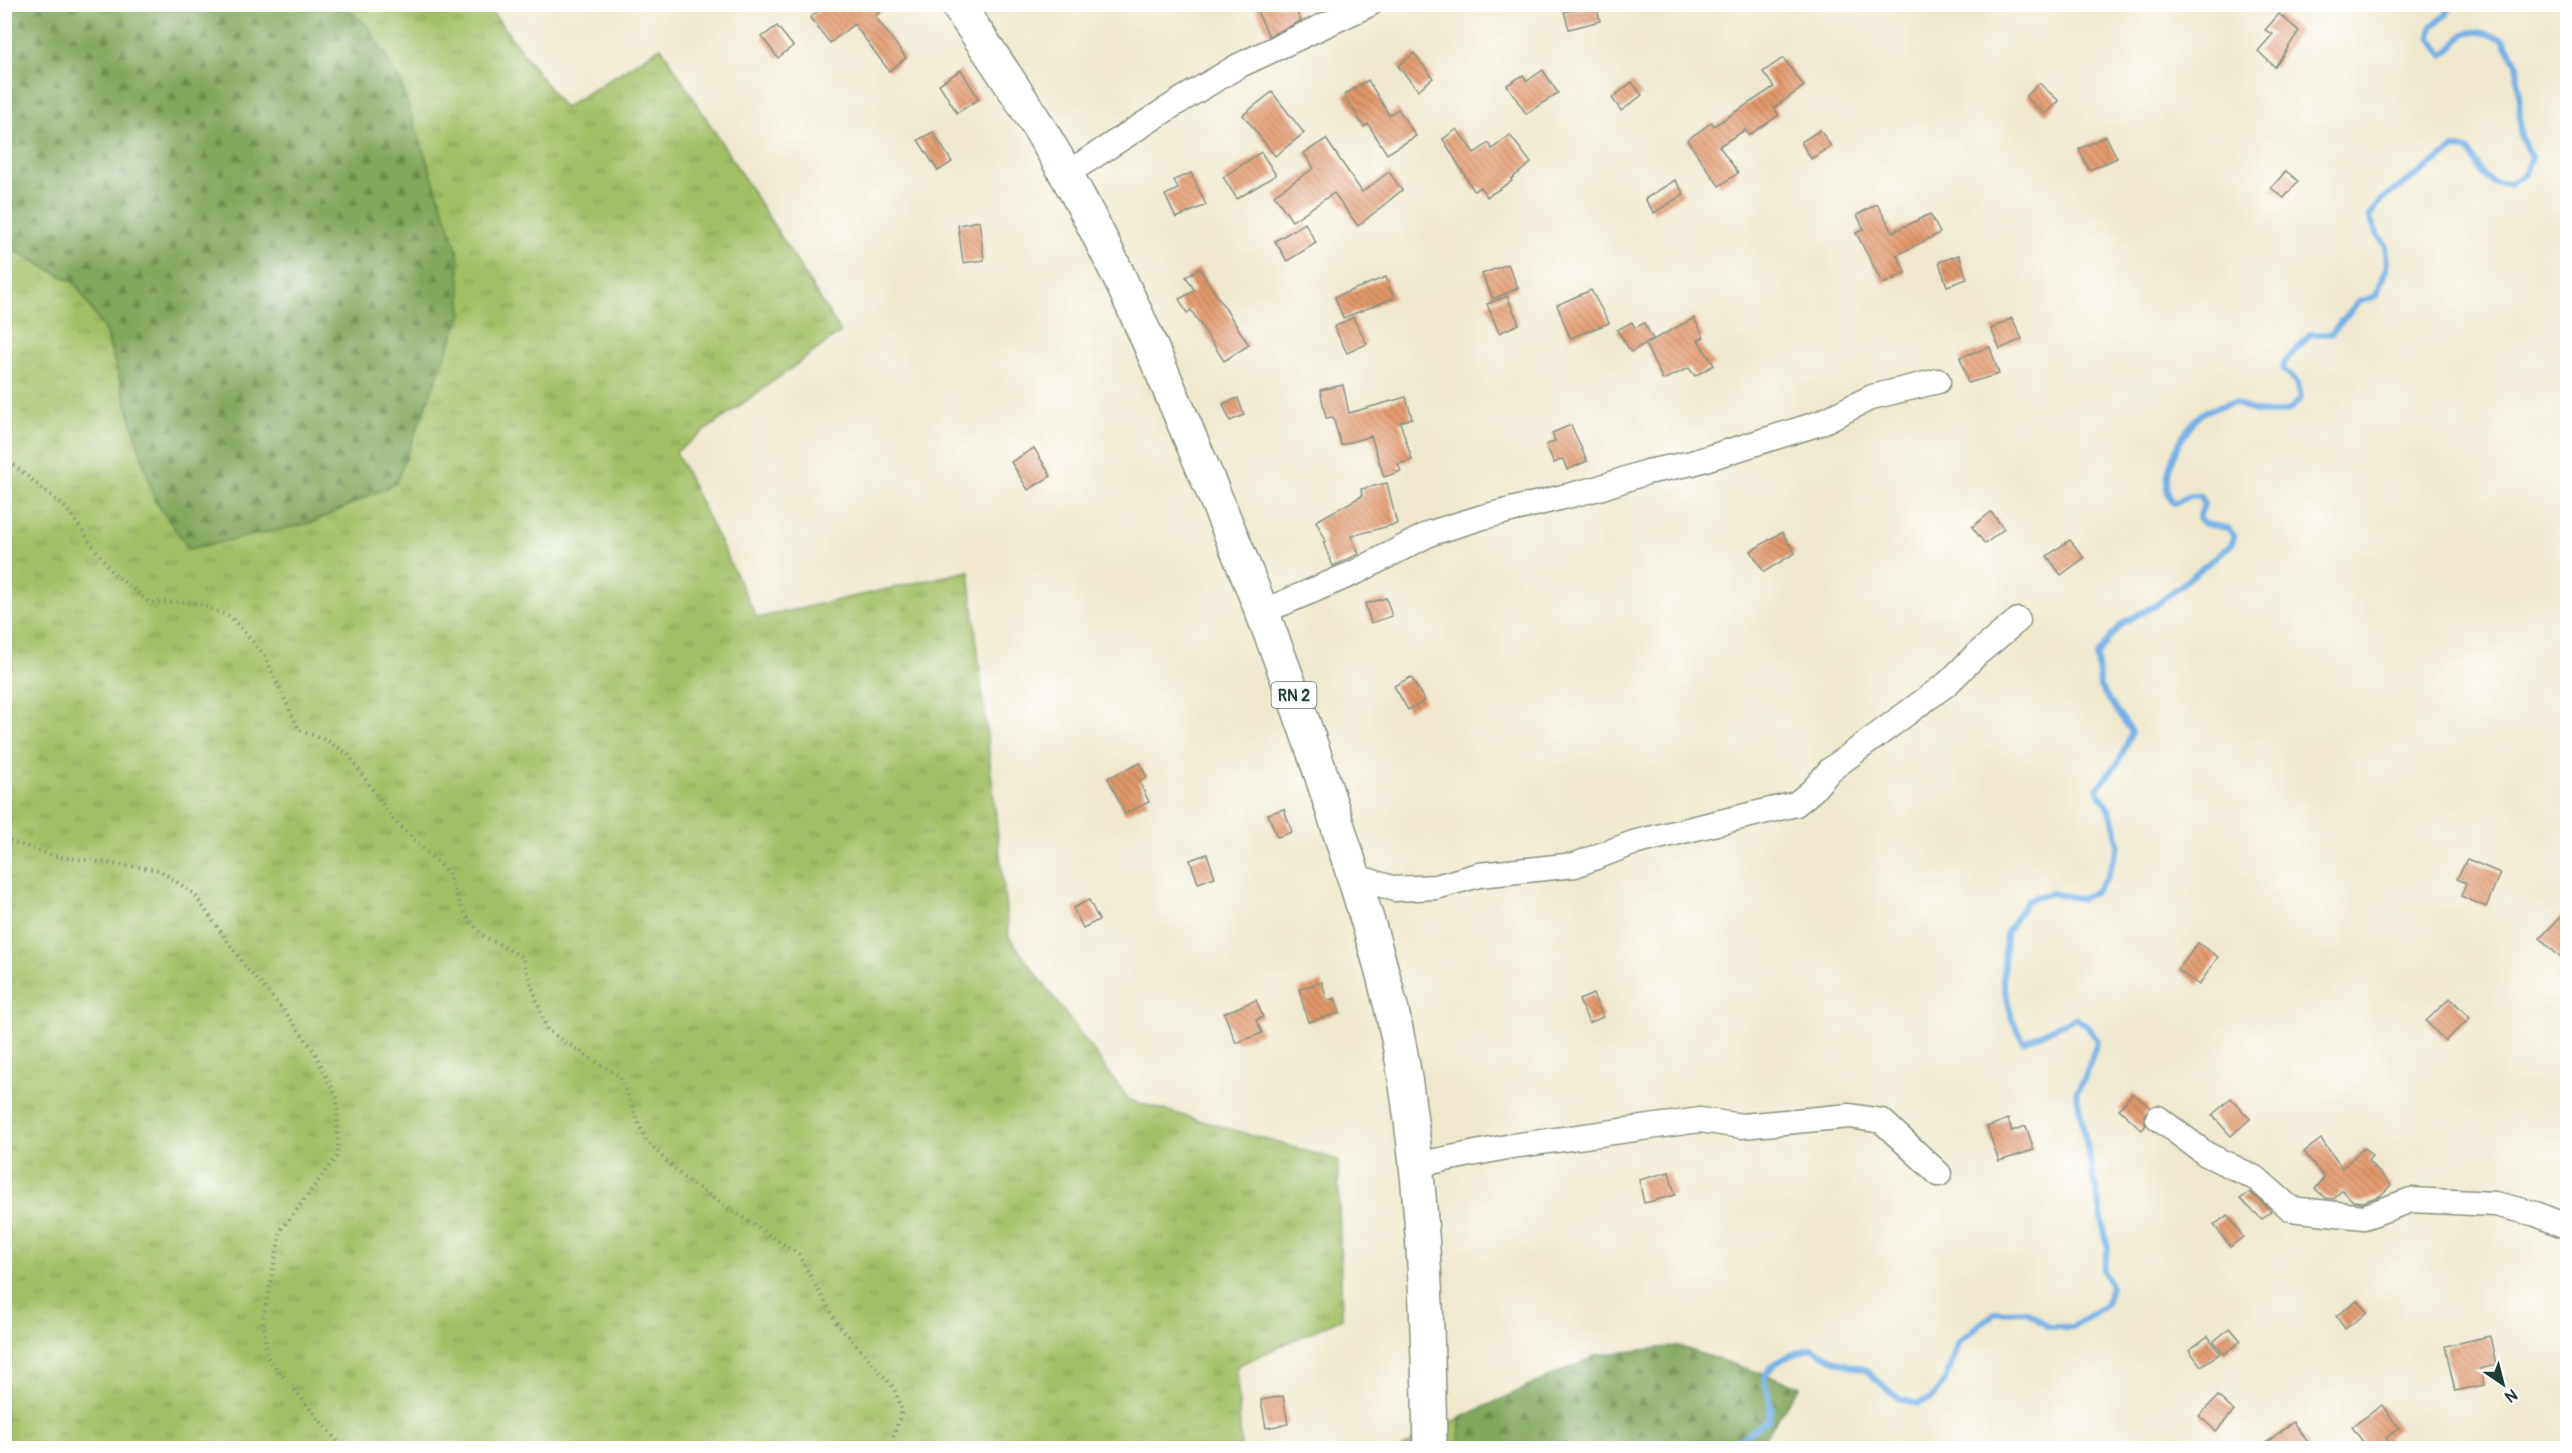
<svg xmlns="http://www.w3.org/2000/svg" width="2572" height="1453" viewBox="0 0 2572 1453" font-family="Pangolin,sans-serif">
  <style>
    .grass { fill: url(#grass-tufts); stroke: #617e4d; stroke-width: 1.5 }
    .forest { fill: url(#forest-firs); stroke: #507248; stroke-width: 1.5 }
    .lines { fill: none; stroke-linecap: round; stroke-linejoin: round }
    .stream { stroke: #72b0e5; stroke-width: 6 }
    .building { fill: url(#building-back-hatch) }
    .minor-casing { stroke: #879280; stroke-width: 27 }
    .primary-casing { stroke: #879280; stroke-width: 36 }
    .path { stroke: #879280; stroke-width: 4; stroke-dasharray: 1.5 4.5; stroke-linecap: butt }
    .minor { stroke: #fff; stroke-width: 24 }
    .primary { stroke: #fff; stroke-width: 33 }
    .labels { text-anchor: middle; stroke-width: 4.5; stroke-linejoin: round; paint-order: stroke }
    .shield { fill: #fff; stroke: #627771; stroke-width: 1.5 }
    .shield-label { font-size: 16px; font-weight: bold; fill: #1f3d34 }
  </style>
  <defs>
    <pattern id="grass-tufts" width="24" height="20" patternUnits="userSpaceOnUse" patternTransform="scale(1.5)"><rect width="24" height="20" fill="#a3bf66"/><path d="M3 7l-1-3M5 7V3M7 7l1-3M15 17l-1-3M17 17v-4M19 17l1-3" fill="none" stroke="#849c55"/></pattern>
    <pattern id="forest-firs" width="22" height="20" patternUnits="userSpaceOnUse" patternTransform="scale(1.5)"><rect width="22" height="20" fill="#82a65b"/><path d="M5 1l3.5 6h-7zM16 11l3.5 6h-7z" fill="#6a884c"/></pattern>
    <pattern id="building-back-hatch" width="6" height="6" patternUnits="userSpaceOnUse" patternTransform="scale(1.5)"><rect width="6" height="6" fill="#e2986b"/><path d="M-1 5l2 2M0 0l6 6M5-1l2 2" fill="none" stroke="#b77d59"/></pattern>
  </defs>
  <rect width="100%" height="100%" fill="#fff"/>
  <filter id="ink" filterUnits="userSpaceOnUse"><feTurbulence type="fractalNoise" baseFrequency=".0167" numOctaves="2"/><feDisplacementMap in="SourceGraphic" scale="12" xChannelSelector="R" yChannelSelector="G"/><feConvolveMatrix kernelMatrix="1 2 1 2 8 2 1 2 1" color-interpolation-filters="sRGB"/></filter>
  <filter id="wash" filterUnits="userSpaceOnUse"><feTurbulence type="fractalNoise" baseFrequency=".008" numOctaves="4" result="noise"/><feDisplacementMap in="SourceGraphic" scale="24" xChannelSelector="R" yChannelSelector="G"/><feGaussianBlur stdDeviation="1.35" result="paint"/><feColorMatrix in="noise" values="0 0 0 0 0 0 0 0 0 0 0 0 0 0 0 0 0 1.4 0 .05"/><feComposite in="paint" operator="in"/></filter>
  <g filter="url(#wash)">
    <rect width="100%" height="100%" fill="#efe8cd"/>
    <!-- grass -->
    <g class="grass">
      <polygon points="342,5 487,5 564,108 661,47 841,332 676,452 757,618 969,571 1009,937 1129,1100 1338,1160 1342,1318 1237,1366 1241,1448 5,1448 4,245 75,283 106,333 155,501 369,27"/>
      <polygon points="1460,1418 1460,1448 1401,1448"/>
    </g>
    <!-- forest -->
    <g class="forest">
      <polygon points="4,5 342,5 369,27 400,82 458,252 462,313 396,483 311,523 189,549 155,501 106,333 75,283 5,245"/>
      <polygon points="1678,1346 1800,1386 1757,1448 1460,1448 1460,1418 1597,1355"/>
    </g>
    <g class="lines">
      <!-- stream -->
      <path class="stream" d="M1734,1448V1443L1769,1419L1771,1408L1764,1377C1775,1358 1793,1354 1812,1348L1840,1363L1864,1369L1898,1398L1917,1404L1931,1399L1946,1380L1958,1342L1996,1312L2027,1311L2048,1327H2073L2106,1305L2111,1286L2103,1270L2108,1248L2076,1092L2085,1078L2097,1041L2087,1025L2075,1018L2024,1042L2012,1019L2003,981L2006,934L2027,900L2051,893L2082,899L2097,890L2106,879L2119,845L2113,818L2097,788L2118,763L2132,732L2100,687L2097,656L2110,637L2124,622L2156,605L2232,544L2234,536L2228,528L2205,524L2199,518L2204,504L2201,496L2191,495L2174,503C2153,486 2184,425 2203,413C2211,408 2224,406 2234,402C2255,414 2285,421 2301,398L2298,384L2283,369L2284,363L2310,334H2331L2358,302L2376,296L2387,267L2386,245L2377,234L2369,216L2381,200L2455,148L2468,149L2484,176L2492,182L2509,184L2525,174L2532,158L2521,137L2517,64L2503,39C2490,35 2472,26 2460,37C2454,44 2452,51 2443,55L2430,37L2432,26L2447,14L2450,4"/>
    </g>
    <g id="blocks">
      <!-- building -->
      <g class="building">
        <polygon points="826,4 890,4 875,16 906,58 889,71 854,24 830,43 810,18"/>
        <polygon points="1254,5 1293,5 1301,21 1269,36"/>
        <polygon points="1596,5 1600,21 1569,29 1564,12"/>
        <polygon points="2279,14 2299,31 2275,67 2258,51 2273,34 2265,30"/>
        <polygon points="777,26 793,46 778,58 762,37"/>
        <polygon points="1414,53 1433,78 1418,90 1398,66"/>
        <polygon points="1783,58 1804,86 1774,108 1779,115 1749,135 1745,130 1719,146 1738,173 1719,186 1687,140 1712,122 1714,126 1774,87 1763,72"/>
        <polygon points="961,70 979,99 957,113 939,84"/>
        <polygon points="1543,70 1558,93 1526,114 1507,85 1523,75 1527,81"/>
        <polygon points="1368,80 1389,115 1398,109 1416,136 1387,154 1368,124 1364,127 1344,95"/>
        <polygon points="1632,82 1642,95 1621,111 1612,98"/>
        <polygon points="2039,83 2059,101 2046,114 2026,97"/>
        <polygon points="1272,92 1304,133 1275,156 1243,115"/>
        <polygon points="1457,129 1474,153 1489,143 1492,149 1510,135 1531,163 1511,179 1512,181 1487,197 1481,187 1474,191 1443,139"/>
        <polygon points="1820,130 1831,146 1811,159 1801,142"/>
        <polygon points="933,132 952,162 938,171 918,140"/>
        <polygon points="2106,136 2117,158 2089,170 2079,149"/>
        <polygon points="1326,139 1362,192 1389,172 1402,190 1358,226 1334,193 1292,221 1274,195 1314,168 1304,153"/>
        <polygon points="1261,152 1276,175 1237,199 1223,177"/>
        <polygon points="2286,171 2298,181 2284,198 2271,188"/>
        <polygon points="1191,173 1206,205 1176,218 1165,195 1178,189 1174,180"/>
        <polygon points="1675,180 1684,194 1654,213 1645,199"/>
        <polygon points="1877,204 1893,232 1930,214 1940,233 1897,255 1906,273 1883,284 1856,233 1864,229 1857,215"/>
        <polygon points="979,221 984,260 963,263 958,225"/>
        <polygon points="1305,223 1316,243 1287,261 1275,241"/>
        <polygon points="1959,255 1967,279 1947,286 1939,262"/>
        <polygon points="1508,264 1518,288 1493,299 1482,274"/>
        <polygon points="1199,268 1249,345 1224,361 1191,310 1187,313 1179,299 1195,291 1186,277"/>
        <polygon points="1386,277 1394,298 1343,318 1335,297"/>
        <polygon points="1591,290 1609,323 1570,338 1557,305"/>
        <polygon points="1507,296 1519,324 1499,333 1487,304"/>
        <polygon points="1353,317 1367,344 1347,353 1334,327"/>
        <polygon points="1694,318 1704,337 1698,340 1714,365 1695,376 1689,368 1663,380 1645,344"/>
        <polygon points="2012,318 2022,339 2000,349 1991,329"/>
        <polygon points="1632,322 1635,328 1644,323 1653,339 1631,352 1617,330"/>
        <polygon points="1990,347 1999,374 1968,383 1960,357"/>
        <polygon points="1343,385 1349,413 1406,397 1412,418 1400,422 1412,460 1398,464 1401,471 1384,477 1371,436 1341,445 1333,417 1326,418 1320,390"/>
        <polygon points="1238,398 1244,415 1230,421 1223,404"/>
        <polygon points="1571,425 1587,461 1567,470 1563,459 1554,463 1546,445 1555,441 1552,433"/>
        <polygon points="1034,448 1051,476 1028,490 1011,462"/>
        <polygon points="1387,483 1397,524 1351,536 1359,554 1333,566 1323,542 1326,541 1316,521 1362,496 1361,489"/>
        <polygon points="1991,512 2004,529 1985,544 1972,527"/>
        <polygon points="1782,532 1795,553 1764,572 1751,551"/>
        <polygon points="2070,540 2084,558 2061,575 2047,556"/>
        <polygon points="1386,598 1392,616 1371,623 1365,604"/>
        <polygon points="1411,677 1425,701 1408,710 1394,686"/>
        <polygon points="1140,763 1147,777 1139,781 1149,802 1125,814 1108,778"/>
        <polygon points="1284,809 1292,832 1277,837 1268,814"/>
        <polygon points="1207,854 1215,877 1198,883 1190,860"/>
        <polygon points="2467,859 2500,873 2486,907 2461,896 2466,883 2457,879"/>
        <polygon points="1089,900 1099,920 1083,928 1073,908"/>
        <polygon points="2568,909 2568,965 2540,938"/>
        <polygon points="2198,943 2218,957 2199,985 2178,970"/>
        <polygon points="1322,982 1327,1001 1335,998 1340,1013 1308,1022 1299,989"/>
        <polygon points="1593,994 1603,1017 1589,1023 1579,1000"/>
        <polygon points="2450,998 2470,1018 2445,1041 2426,1021"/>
        <polygon points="1256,1000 1263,1017 1256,1020 1262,1033 1236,1043 1224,1013"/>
        <polygon points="2133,1093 2150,1107 2144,1116 2146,1125 2142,1130 2119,1109"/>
        <polygon points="2231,1098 2250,1119 2231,1136 2212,1115"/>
        <polygon points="2008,1119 2012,1131 2026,1126 2034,1150 1999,1161 1987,1127"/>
        <polygon points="2321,1139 2342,1168 2364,1148 2372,1156 2368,1161 2391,1185 2380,1196 2362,1202 2353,1201 2342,1190 2334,1199 2326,1198 2315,1189 2324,1178 2304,1152"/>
        <polygon points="1669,1172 1675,1195 1644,1203 1639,1180"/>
        <polygon points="2250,1192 2271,1211 2262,1219 2240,1199"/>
        <polygon points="2228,1215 2243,1237 2230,1247 2214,1225"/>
        <polygon points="2357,1300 2367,1313 2345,1329 2336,1316"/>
        <polygon points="2230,1328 2241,1341 2224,1354 2214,1341"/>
        <polygon points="2208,1336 2220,1353 2201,1366 2189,1350"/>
        <polygon points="2490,1336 2496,1365 2480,1369 2484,1385 2455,1391 2445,1346"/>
        <polygon points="1283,1396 1288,1424 1266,1428 1261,1400"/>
        <polygon points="2218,1396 2234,1411 2216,1431 2199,1416"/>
        <polygon points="2382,1405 2399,1428 2386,1438 2393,1449 2368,1449 2352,1427"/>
        <polygon points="2293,1422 2313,1449 2258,1449"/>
      </g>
    </g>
  </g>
  <g filter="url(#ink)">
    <use href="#blocks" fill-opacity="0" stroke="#879280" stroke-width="1.5"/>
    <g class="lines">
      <!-- minor casing -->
      <g class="minor-casing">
        <g id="minor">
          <polyline points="1066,174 1178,102 1238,66 1370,4"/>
          <polyline points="1262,612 1356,572 1431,533 1483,517 1599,488 1647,472 1692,463 1820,423 1872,397 1938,381"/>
          <polyline points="1354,876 1395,889 1436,887 1479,875 1575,865 1633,843 1796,804 1813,790 1830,770 1948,683 1976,655 2018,620"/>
          <polyline points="2158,1118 2206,1154 2257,1179 2291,1209 2364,1217 2411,1200 2495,1204 2536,1214 2568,1227"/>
          <polyline points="1415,1165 1512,1146 1700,1120 1742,1126 1850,1116 1882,1121 1939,1174"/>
        </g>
      </g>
      <!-- primary casing -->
      <g class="primary-casing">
        <path id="primary" d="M957,4C995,60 1034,116 1066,174C1114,259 1153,350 1191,440C1242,559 1291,679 1330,802C1358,890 1391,986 1405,1078C1424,1201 1428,1325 1430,1448"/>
      </g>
      <!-- path -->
      <g class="path">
        <polyline points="4,457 66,508 111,571 149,602 194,602 231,617 264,655 299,730 328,741 348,754 393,819 448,873 463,911 482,935 522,957 547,1030 620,1077 646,1141 686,1180 798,1254 837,1323 894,1388 902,1410 890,1448"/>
        <polyline points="4,839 54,856 159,870 194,894 245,966 282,1008 314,1051 337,1098 338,1155 281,1230 263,1319 267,1357 343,1448"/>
      </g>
      <!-- minor -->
      <use href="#minor" class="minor"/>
      <!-- primary -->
      <use href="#primary" class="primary"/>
    </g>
  </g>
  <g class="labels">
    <!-- shield labels -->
    <rect class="shield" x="1271.5" y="682" width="45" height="26" rx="4.5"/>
    <g class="shield-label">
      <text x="1294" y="701">RN 2</text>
    </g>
  </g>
  <!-- margin -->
  <rect width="2572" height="1453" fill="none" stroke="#fff" stroke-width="24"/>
  <!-- north arrow -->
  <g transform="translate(2503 1384) rotate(145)" stroke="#ffffff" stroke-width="4.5" paint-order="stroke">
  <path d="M0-4.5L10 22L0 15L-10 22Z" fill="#1f3d34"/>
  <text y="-9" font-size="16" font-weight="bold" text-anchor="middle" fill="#1f3d34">N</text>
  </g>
</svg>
